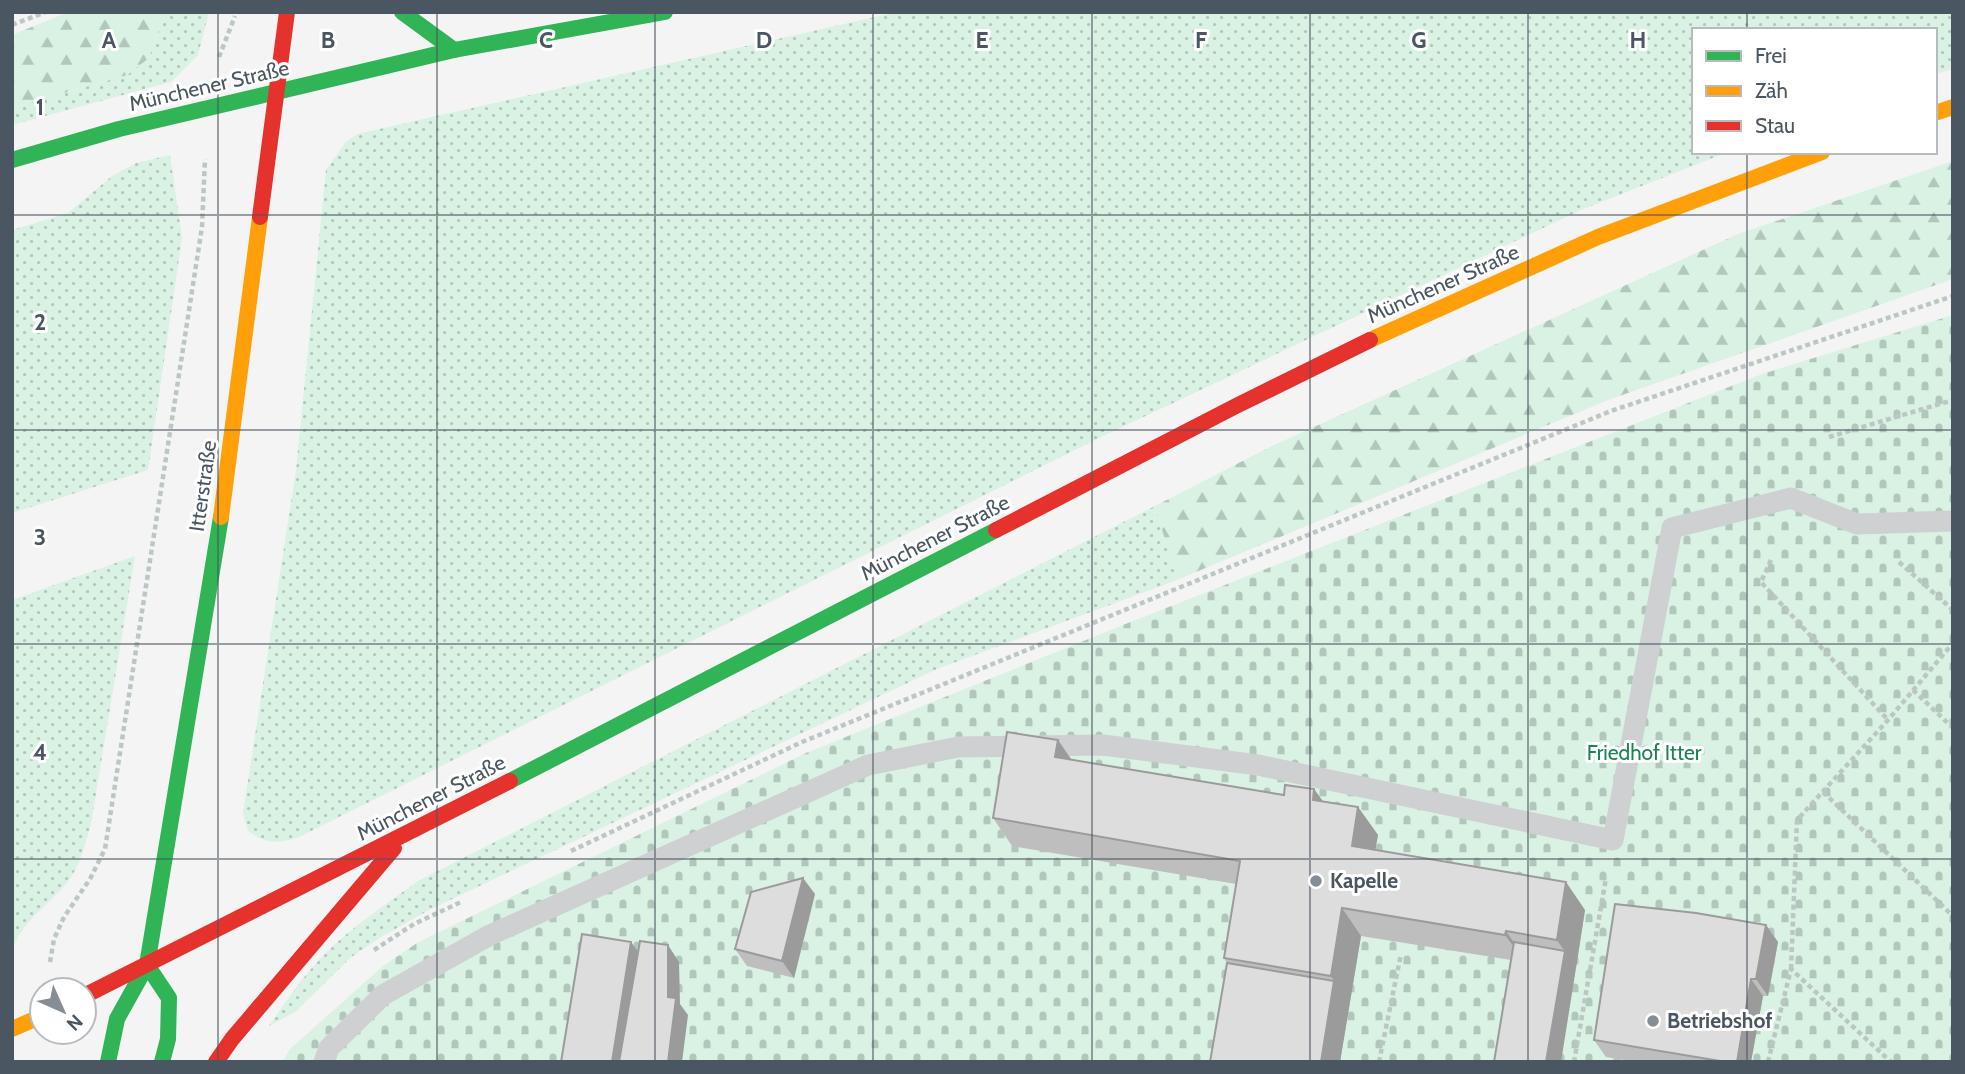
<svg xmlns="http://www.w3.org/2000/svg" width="1965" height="1074" viewBox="0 0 1965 1074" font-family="Cabin,sans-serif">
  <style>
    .grass { fill: url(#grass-dots) }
    .forest { fill: url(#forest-firs) }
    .cemetery { fill: url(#cemetery-stones) }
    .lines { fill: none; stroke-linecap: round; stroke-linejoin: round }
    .path { stroke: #bcc7c4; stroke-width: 4.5; stroke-dasharray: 5 3.5; stroke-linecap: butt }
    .lane { stroke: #ced0d2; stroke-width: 21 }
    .fast { stroke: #30b455; stroke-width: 16 }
    .slow { stroke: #ff9f0a; stroke-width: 16 }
    .jam { stroke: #e5322d; stroke-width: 16 }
    .wall { fill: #bebebf }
    .shaded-wall { fill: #9b9b9b }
    .building { fill: #ddddde; stroke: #9b9b9b; stroke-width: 2 }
    .grid { fill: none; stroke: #4a5661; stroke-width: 2; stroke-opacity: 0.55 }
    .poi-dot { fill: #868d94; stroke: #fff; stroke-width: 2.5 }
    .labels { text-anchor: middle; stroke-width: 6; stroke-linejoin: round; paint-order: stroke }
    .street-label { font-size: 21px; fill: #4a5661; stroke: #fff }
    .park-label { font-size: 21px; fill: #17864f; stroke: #fff }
    .poi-label { font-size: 21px; font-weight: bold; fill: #4a5661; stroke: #fff; text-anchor: start }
    .grid-label { font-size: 23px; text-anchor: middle; font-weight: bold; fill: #4a5661; stroke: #fff; stroke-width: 6; stroke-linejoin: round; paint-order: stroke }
  </style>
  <defs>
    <pattern id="grass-dots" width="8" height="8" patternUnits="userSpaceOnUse" patternTransform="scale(1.75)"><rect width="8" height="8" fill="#d9f2e3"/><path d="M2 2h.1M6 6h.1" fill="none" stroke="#b2c7bb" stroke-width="1.8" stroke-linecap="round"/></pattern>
    <pattern id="forest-firs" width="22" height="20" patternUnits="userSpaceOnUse" patternTransform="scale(1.75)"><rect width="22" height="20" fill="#d9f2e3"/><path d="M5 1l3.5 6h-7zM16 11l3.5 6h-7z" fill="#b2c7bb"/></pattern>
    <pattern id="cemetery-stones" width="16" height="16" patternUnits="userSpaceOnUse" patternTransform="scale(1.75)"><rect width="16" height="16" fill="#d9f2e3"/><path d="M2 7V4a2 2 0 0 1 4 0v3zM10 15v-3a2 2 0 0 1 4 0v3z" fill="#b2c7bb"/></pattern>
  </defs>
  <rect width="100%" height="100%" fill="#f4f4f4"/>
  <!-- grass -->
  <g class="grass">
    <polygon points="165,12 209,12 198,55 171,82 12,125 12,108 127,75 149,58"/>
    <path d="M897,12H1953V69L1935,74V30H1694V152H1728L1581,210L1099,438L297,838C275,844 267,844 248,831L243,813L296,470L326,170L346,142L357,134Z"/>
    <polygon points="170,155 182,238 148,470 12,513 12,230 68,213 112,176 136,163"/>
    <path d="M1155,506L1177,580L937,669L429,910L381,937L350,958L295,1012L269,1026C288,998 308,969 333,946C359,922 389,902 418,881Z"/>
    <path d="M135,556L91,824C85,843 81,864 69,880C51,904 18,923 12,953V600Z"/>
  </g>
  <!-- forest -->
  <g class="forest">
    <polygon points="68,12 165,12 149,58 127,75 12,108 12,35"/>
    <polygon points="1953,161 1953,279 1608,400 1177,580 1155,506 1268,448 1738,234"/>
  </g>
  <!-- cemetery -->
  <polygon class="cemetery" points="1953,315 1953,1062 282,1062 290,1049 383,966 417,943 806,753 1128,623 1762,374"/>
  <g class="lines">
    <!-- path -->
    <g class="path">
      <polyline points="12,25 46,12"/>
      <polyline points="219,57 235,16"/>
      <polyline points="1829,437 1953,400"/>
      <polyline points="1771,560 1761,582 1888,720"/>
      <polyline points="1899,562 1953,610"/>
      <polyline points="1913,690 1953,728"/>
      <polyline points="1823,792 1953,916"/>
      <polyline points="571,851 802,742 1611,411 1953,296"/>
      <polyline points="374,950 414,924 461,902"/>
      <polyline points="50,962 54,939 64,917 90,879 105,849 202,227 205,159"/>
      <polyline points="1791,969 1797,820 1888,720 1953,643"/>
      <polyline points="1379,1062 1401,954"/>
      <polyline points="1574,1062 1606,878"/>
      <polyline points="1768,1062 1791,969 1891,1062"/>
    </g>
    <!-- lane -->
    <polyline class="lane" points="324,1062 329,1048 383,995 490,935 868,765 958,747 1103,745 1258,765 1613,840 1672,528 1791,498 1857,524 1953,521"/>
    <!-- fast -->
    <g class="fast">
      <polyline points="402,12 454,50"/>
      <polyline points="12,160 119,129 454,50 665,12"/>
      <polyline points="510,781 996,530"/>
      <polyline points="147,965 169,998 168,1039 162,1062"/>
      <polyline points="108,1062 117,1019 147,965 221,517"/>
    </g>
    <!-- slow -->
    <g class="slow">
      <polyline points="1935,113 1953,107"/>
      <polyline points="1370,340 1598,237 1822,152"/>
      <polyline points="221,517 260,217"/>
      <polyline points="12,1029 42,1016"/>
    </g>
    <!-- jam -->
    <g class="jam">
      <polyline points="260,217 287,12"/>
      <polyline points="996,530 1236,406 1370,340"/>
      <polyline points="84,996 510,781"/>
      <polyline points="216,1062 232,1039 394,848"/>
    </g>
  </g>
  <!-- wall -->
  <g class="wall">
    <polygon points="1058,740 1072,760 1284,795 1314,789 1323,801 1358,807 1378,835 1375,850 1585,910 1576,968 1511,960 1361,936 1340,1062 1210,1062 1227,963 1224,958 1236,884 1012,846 993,818"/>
    <polygon points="815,894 794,978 747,966 735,949"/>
    <polygon points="1766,925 1778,942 1768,996 1763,996 1751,1062 1636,1062 1606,1057 1594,1040"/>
  </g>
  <!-- shaded-wall -->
  <g class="shaded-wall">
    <polygon points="1058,740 1077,768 1055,757"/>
    <polygon points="1314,789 1334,817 1313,800"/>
    <polygon points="1358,807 1378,835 1371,874 1352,846"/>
    <polygon points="803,878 815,894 794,978 782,961"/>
    <polygon points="1566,882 1585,910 1576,968 1557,940"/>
    <polygon points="1342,908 1361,936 1340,1062 1321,1062 1334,981 1331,976"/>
    <polygon points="1766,925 1778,942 1768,996 1756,979"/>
    <polygon points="1506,931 1525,959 1525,962 1505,935"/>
    <polygon points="631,942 648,965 632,1062 612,1062"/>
    <polygon points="668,945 679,962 680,1004 688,1015 682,1062 668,1062"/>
    <polygon points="1565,951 1576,968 1561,1062 1546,1062"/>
    <polygon points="1751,979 1763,996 1751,1062 1737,1062"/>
  </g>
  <!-- building -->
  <g class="building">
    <polygon points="1007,732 1058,740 1055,757 1284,795 1285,785 1314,789 1313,800 1358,807 1352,846 1566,882 1557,940 1506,931 1505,935 1342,908 1331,976 1224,958 1240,861 993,818"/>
    <polygon points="803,878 782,961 735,949 751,892"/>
    <polygon points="1615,904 1696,913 1766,925 1756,979 1751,979 1737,1062 1726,1062 1594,1040"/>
    <polygon points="582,934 631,942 612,1062 561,1062"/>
    <polygon points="640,941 668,945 668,997 676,998 668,1062 619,1062"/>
    <polygon points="1514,942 1565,951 1546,1062 1494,1062"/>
    <polygon points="1227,963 1334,981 1321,1062 1210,1062"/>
  </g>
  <!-- grid -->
  <path class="grid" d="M218,12V1062M437,12V1062M655,12V1062M873,12V1062M1092,12V1062M1310,12V1062M1528,12V1062M1747,12V30M1747,152V1062M12,215H1953M12,430H1953M12,644H1953M12,859H1953"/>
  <!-- markers -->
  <g class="poi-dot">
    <circle cx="1316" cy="881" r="7"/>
    <circle cx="1653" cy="1021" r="7"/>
  </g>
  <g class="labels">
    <!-- street labels -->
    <g class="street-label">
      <text transform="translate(209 86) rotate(-13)" y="7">Münchener Straße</text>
      <text transform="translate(1443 284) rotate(-24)" y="7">Münchener Straße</text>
      <text transform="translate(203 486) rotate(-82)" y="7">Itterstraße</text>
      <text transform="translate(935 538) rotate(-27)" y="7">Münchener Straße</text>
      <text transform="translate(431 798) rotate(-27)" y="7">Münchener Straße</text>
    </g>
    <!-- park labels -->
    <g class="park-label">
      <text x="1644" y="760">Friedhof Itter</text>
    </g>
    <!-- poi labels -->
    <g class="poi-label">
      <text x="1330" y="888">Kapelle</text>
      <text x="1667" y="1028">Betriebshof</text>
    </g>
  </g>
  <g class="grid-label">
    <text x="109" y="48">A</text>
    <text x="328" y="48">B</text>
    <text x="546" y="48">C</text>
    <text x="764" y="48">D</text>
    <text x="982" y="48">E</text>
    <text x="1201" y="48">F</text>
    <text x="1419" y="48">G</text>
    <text x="1638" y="48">H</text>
    <text x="40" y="115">1</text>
    <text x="40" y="330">2</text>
    <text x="40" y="545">3</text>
    <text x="40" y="760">4</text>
  </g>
  <!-- border -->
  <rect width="1965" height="1074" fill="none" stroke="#4a5661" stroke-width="28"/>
  <!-- legend -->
  <rect x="1692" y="28" width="245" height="126" fill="#ffffff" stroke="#b7bbc0" stroke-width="2"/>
  <rect x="1706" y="51" width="35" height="10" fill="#30b455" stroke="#b7bbc0" stroke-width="2"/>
  <text x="1755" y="63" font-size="21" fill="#4a5661">Frei</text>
  <rect x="1706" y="86" width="35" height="10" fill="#ff9f0a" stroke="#b7bbc0" stroke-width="2"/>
  <text x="1755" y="98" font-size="21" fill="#4a5661">Zäh</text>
  <rect x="1706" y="121" width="35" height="10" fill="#e5322d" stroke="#b7bbc0" stroke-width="2"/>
  <text x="1755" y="133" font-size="21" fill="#4a5661">Stau</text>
  <!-- north arrow -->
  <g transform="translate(63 1011) rotate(135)"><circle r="33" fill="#ffffff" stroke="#b7bbc0" stroke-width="2"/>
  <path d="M0-5L12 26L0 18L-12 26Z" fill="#868d94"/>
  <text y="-10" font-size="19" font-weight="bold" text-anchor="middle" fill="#4a5661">N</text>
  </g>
</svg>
